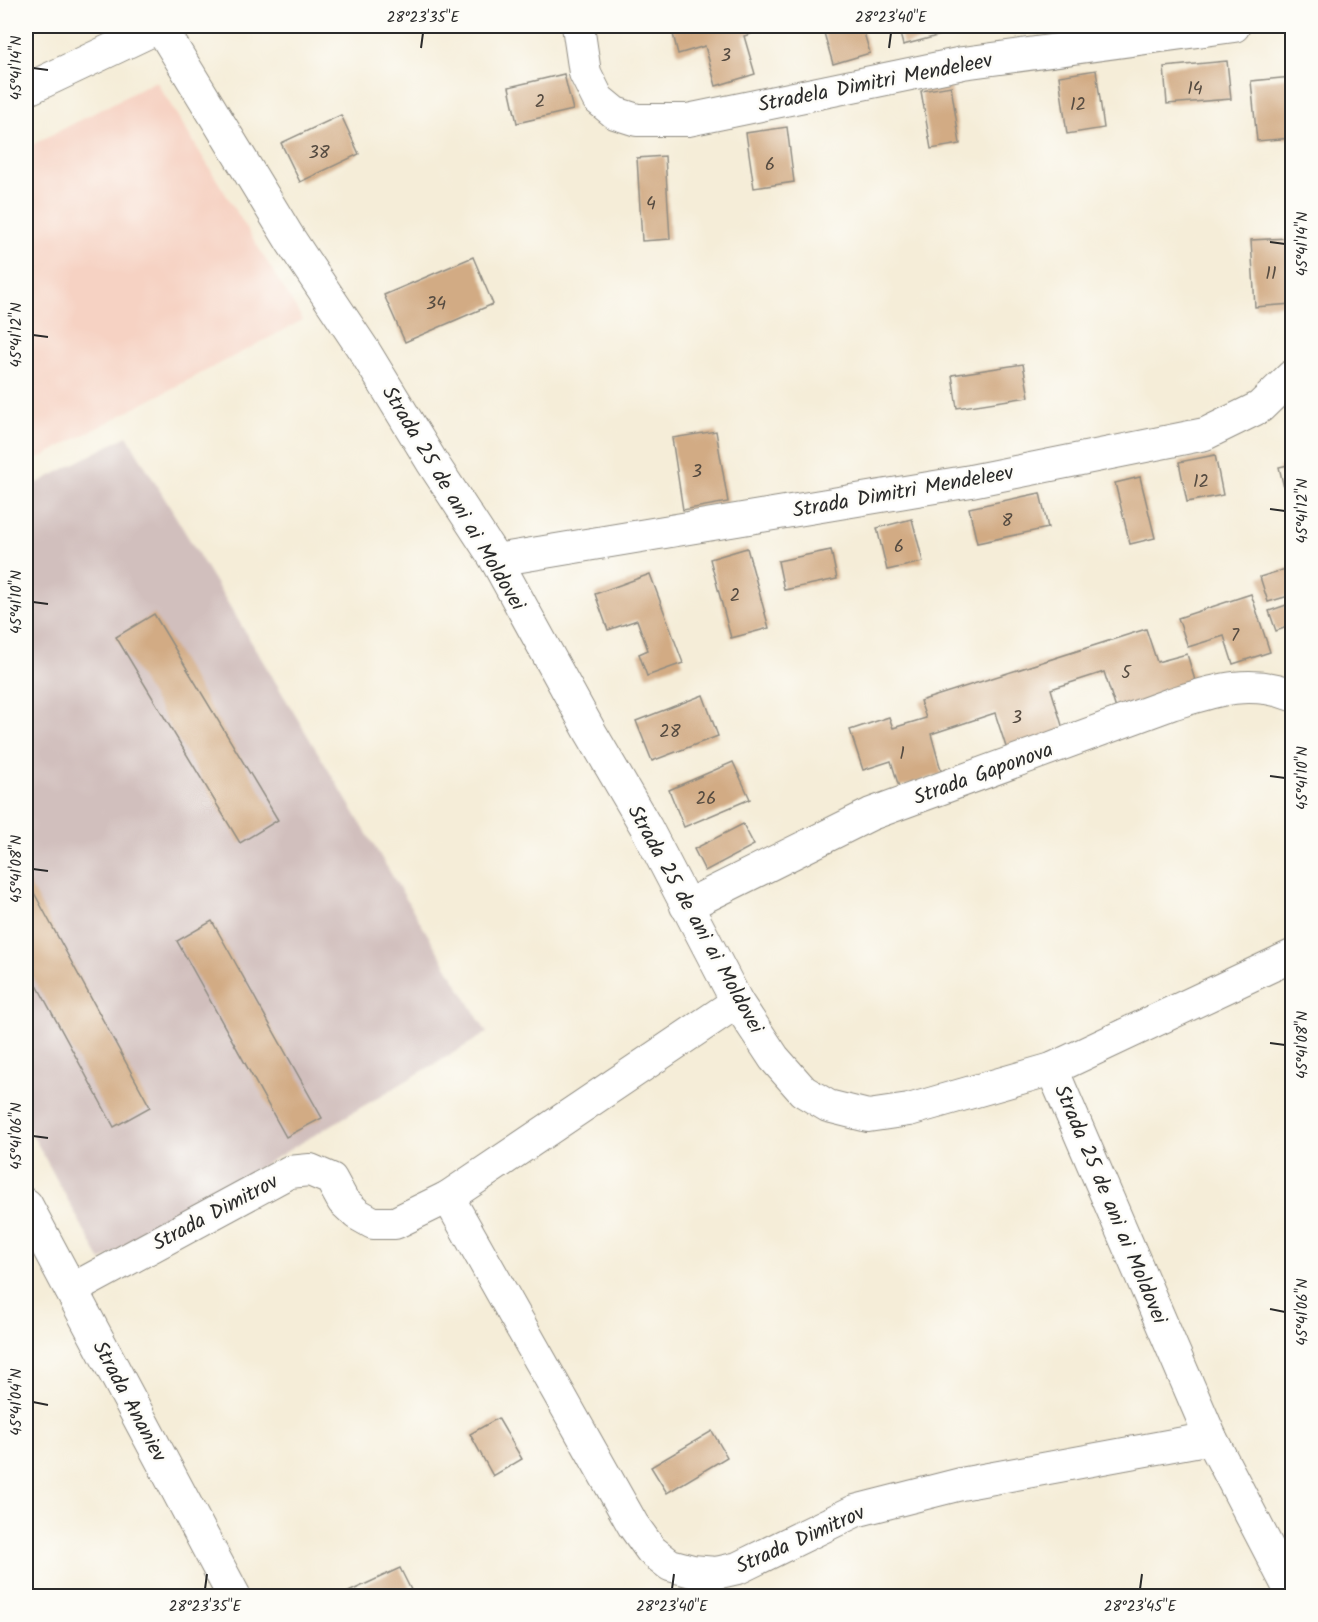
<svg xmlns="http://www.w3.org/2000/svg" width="1318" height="1622" viewBox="0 0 1318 1622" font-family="Kalam,sans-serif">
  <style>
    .built { fill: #f6d2c3 }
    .industrial { fill: #d1bfbd }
    .building { fill: #d2ab84 }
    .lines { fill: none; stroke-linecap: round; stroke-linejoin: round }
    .minor-casing { stroke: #908c82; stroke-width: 34 }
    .tertiary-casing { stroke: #908c82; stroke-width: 35 }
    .minor { stroke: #fff; stroke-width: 32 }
    .tertiary { stroke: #fff; stroke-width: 33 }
    .ticks { fill: none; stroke: #2b2b2b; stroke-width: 2 }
    .labels { text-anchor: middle; stroke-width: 5; stroke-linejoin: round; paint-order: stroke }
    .number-label { font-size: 18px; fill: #554b41 }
    .street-label { font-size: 21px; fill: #2b2b2b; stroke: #fdfcf7 }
    .neatline { fill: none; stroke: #2b2b2b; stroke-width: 2 }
    .ticks-label { font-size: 15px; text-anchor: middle; fill: #2b2b2b }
  </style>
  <rect width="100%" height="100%" fill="#fdfcf7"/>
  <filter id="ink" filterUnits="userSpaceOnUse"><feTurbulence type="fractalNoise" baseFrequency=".0167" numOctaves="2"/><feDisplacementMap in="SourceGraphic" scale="12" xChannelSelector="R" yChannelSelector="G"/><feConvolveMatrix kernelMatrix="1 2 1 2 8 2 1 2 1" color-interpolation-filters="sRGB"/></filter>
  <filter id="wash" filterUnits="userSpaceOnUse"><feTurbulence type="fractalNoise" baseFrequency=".008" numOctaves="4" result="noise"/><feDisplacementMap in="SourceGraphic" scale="24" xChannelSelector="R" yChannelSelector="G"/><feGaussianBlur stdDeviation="1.35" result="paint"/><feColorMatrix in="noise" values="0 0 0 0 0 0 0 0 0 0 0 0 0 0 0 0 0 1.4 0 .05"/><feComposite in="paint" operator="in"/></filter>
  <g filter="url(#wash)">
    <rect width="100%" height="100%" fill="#f5edd8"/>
    <!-- built -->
    <polygon class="built" points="156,81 303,320 26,465 26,148"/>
    <!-- industrial -->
    <polygon class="industrial" points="127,436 487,1033 101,1261 26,1123 26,489"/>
    <g id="blocks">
      <!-- building -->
      <g class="building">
        <polygon points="671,26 748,26 751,34 744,36 755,74 716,86 705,46 678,54"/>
        <polygon points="822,26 862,26 870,53 833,64"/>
        <polygon points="898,26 943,26 945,34 903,45"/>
        <polygon points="1227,61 1231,99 1167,104 1164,67"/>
        <polygon points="1096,70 1104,128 1067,134 1059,76"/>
        <polygon points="564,74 573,110 517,123 509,87"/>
        <polygon points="1292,77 1292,138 1257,141 1251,81"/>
        <polygon points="951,86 960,144 931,149 921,91"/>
        <polygon points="341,115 359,154 300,182 281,143"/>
        <polygon points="787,127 794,182 754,188 746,133"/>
        <polygon points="665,156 670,239 642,241 637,158"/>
        <polygon points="1289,238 1292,304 1255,307 1251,240"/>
        <polygon points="473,257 493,304 405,342 384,295"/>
        <polygon points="1023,364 1029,397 957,408 952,375"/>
        <polygon points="716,431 728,502 683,510 672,438"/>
        <polygon points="1215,455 1223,495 1187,502 1179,462"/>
        <polygon points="1292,464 1292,521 1279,467"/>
        <polygon points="1140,477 1155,538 1130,544 1115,483"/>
        <polygon points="1040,493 1048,528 977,543 969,508"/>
        <polygon points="912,519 923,562 887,570 877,528"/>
        <polygon points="747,548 769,628 731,638 710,559"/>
        <polygon points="831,550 837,579 784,590 778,561"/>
        <polygon points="1292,567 1292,595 1268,602 1260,577"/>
        <polygon points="650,574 683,663 647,676 639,654 648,650 637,620 608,630 595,594"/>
        <polygon points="1251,594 1270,652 1233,664 1224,636 1188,647 1178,618"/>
        <polygon points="1292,603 1292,625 1276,631 1269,611"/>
        <polygon points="154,614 278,820 240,843 116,637"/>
        <polygon points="1146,629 1157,662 1187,654 1197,687 1117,712 1104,672 1051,689 1064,732 1007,750 995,713 931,734 942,774 899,787 891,761 863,770 850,730 889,717 893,728 926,718 920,701"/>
        <polygon points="703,695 718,736 652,761 636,721"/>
        <polygon points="733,762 750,799 684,827 669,790"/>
        <polygon points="743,824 754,845 705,871 694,849"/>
        <polygon points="26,878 150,1107 114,1127 26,965"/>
        <polygon points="212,921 322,1118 286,1137 177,941"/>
        <polygon points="498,1418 522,1459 493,1476 470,1434"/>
        <polygon points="712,1431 727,1457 667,1493 651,1467"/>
        <polygon points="400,1568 414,1596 340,1596"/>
      </g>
    </g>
  </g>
  <g filter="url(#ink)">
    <use href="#blocks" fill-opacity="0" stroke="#908c82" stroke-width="1.5"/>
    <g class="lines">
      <!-- minor casing -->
      <g class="minor-casing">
        <g id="minor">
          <polyline points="160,26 291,241 365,352 432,462 496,560 591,733 646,827 737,1002 774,1058 803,1091 828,1106 868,1116 909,1110 1052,1069 1292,956"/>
          <polyline points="578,26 585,73 598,99 615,113 637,120 688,120 963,63 1234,26"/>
          <polyline points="26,90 161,26"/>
          <polyline points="496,560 971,481 1205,434 1260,407 1292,376"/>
          <path d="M686,906L871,814L1171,704C1213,691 1249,678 1292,695"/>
          <polyline points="1052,1069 1211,1438 1292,1594"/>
          <polyline points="448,1197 633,1525 651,1550 670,1565 692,1571 716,1573 738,1568 855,1511 961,1484 1211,1438"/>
          <polyline points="71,1290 289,1172 310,1170 331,1179 343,1201 357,1214 373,1223 395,1223 448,1197 737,1002"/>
        </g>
      </g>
      <!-- tertiary casing -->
      <g class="tertiary-casing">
        <polyline id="tertiary" points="26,1205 234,1596"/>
      </g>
      <!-- minor -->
      <use href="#minor" class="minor"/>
      <!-- tertiary -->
      <use href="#tertiary" class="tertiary"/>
    </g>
  </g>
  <!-- ticks -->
  <path class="ticks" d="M421,48L423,33M889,48L891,33M33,68L48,70M1270,242L1285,244M33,335L48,337M1270,509L1285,511M33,602L48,604M1270,776L1285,778M33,869L48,871M1270,1043L1285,1045M33,1136L48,1138M1270,1309L1285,1312M33,1402L48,1405M205,1589L207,1574M672,1589L674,1574M1140,1589L1142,1574"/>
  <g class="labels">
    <!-- number labels -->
    <g class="number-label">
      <text x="726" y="61">3</text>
      <text x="1195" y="94">14</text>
      <text x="540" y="107">2</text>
      <text x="1078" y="110">12</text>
      <text x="319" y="158">38</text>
      <text x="770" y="170">6</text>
      <text x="651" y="209">4</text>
      <text x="1271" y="279">11</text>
      <text x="436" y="309">34</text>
      <text x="697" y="477">3</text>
      <text x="1201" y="487">12</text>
      <text x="1007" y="526">8</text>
      <text x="899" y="552">6</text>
      <text x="735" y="601">2</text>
      <text x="1235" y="641">7</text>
      <text x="1126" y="678">5</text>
      <text x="1017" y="723">3</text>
      <text x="670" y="737">28</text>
      <text x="902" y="759">1</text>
      <text x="706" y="804">26</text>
    </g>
    <!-- street labels -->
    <g class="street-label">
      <text transform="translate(875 82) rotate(-11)" y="7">Stradela Dimitri Mendeleev</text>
      <text transform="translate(903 491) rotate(-10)" y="7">Strada Dimitri Mendeleev</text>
      <text transform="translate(454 498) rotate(59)" y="7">Strada 25 de ani ai Moldovei</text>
      <text transform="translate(983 773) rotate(-20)" y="7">Strada Gaponova</text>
      <text transform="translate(696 919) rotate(61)" y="7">Strada 25 de ani ai Moldovei</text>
      <text transform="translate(1111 1204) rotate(67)" y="7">Strada 25 de ani ai Moldovei</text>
      <text transform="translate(215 1212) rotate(-28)" y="7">Strada Dimitrov</text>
      <text transform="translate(130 1401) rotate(62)" y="7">Strada Ananiev</text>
      <text transform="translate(800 1539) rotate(-24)" y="7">Strada Dimitrov</text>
    </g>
  </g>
  <!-- margin -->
  <rect width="1318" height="1622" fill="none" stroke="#fdfcf7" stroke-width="66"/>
  <rect x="33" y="33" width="1252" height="1556" class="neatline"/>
  <g class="ticks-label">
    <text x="423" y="22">28°23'35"E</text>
    <text x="891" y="22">28°23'40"E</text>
    <text transform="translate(16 68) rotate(-90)" y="5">45°41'14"N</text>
    <text transform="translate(1302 244) rotate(-90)" y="5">45°41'14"N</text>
    <text transform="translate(16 335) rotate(-90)" y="5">45°41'12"N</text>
    <text transform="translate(1302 511) rotate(-90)" y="5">45°41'12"N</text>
    <text transform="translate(16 602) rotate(-90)" y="5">45°41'10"N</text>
    <text transform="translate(1302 778) rotate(-90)" y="5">45°41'10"N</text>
    <text transform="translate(16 869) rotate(-90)" y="5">45°41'08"N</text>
    <text transform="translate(1302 1045) rotate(-90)" y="5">45°41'08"N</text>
    <text transform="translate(16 1136) rotate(-90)" y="5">45°41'06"N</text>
    <text transform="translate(1302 1312) rotate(-90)" y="5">45°41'06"N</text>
    <text transform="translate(16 1402) rotate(-90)" y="5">45°41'04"N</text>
    <text x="205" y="1611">28°23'35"E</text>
    <text x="672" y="1611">28°23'40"E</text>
    <text x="1140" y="1611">28°23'45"E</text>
  </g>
</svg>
